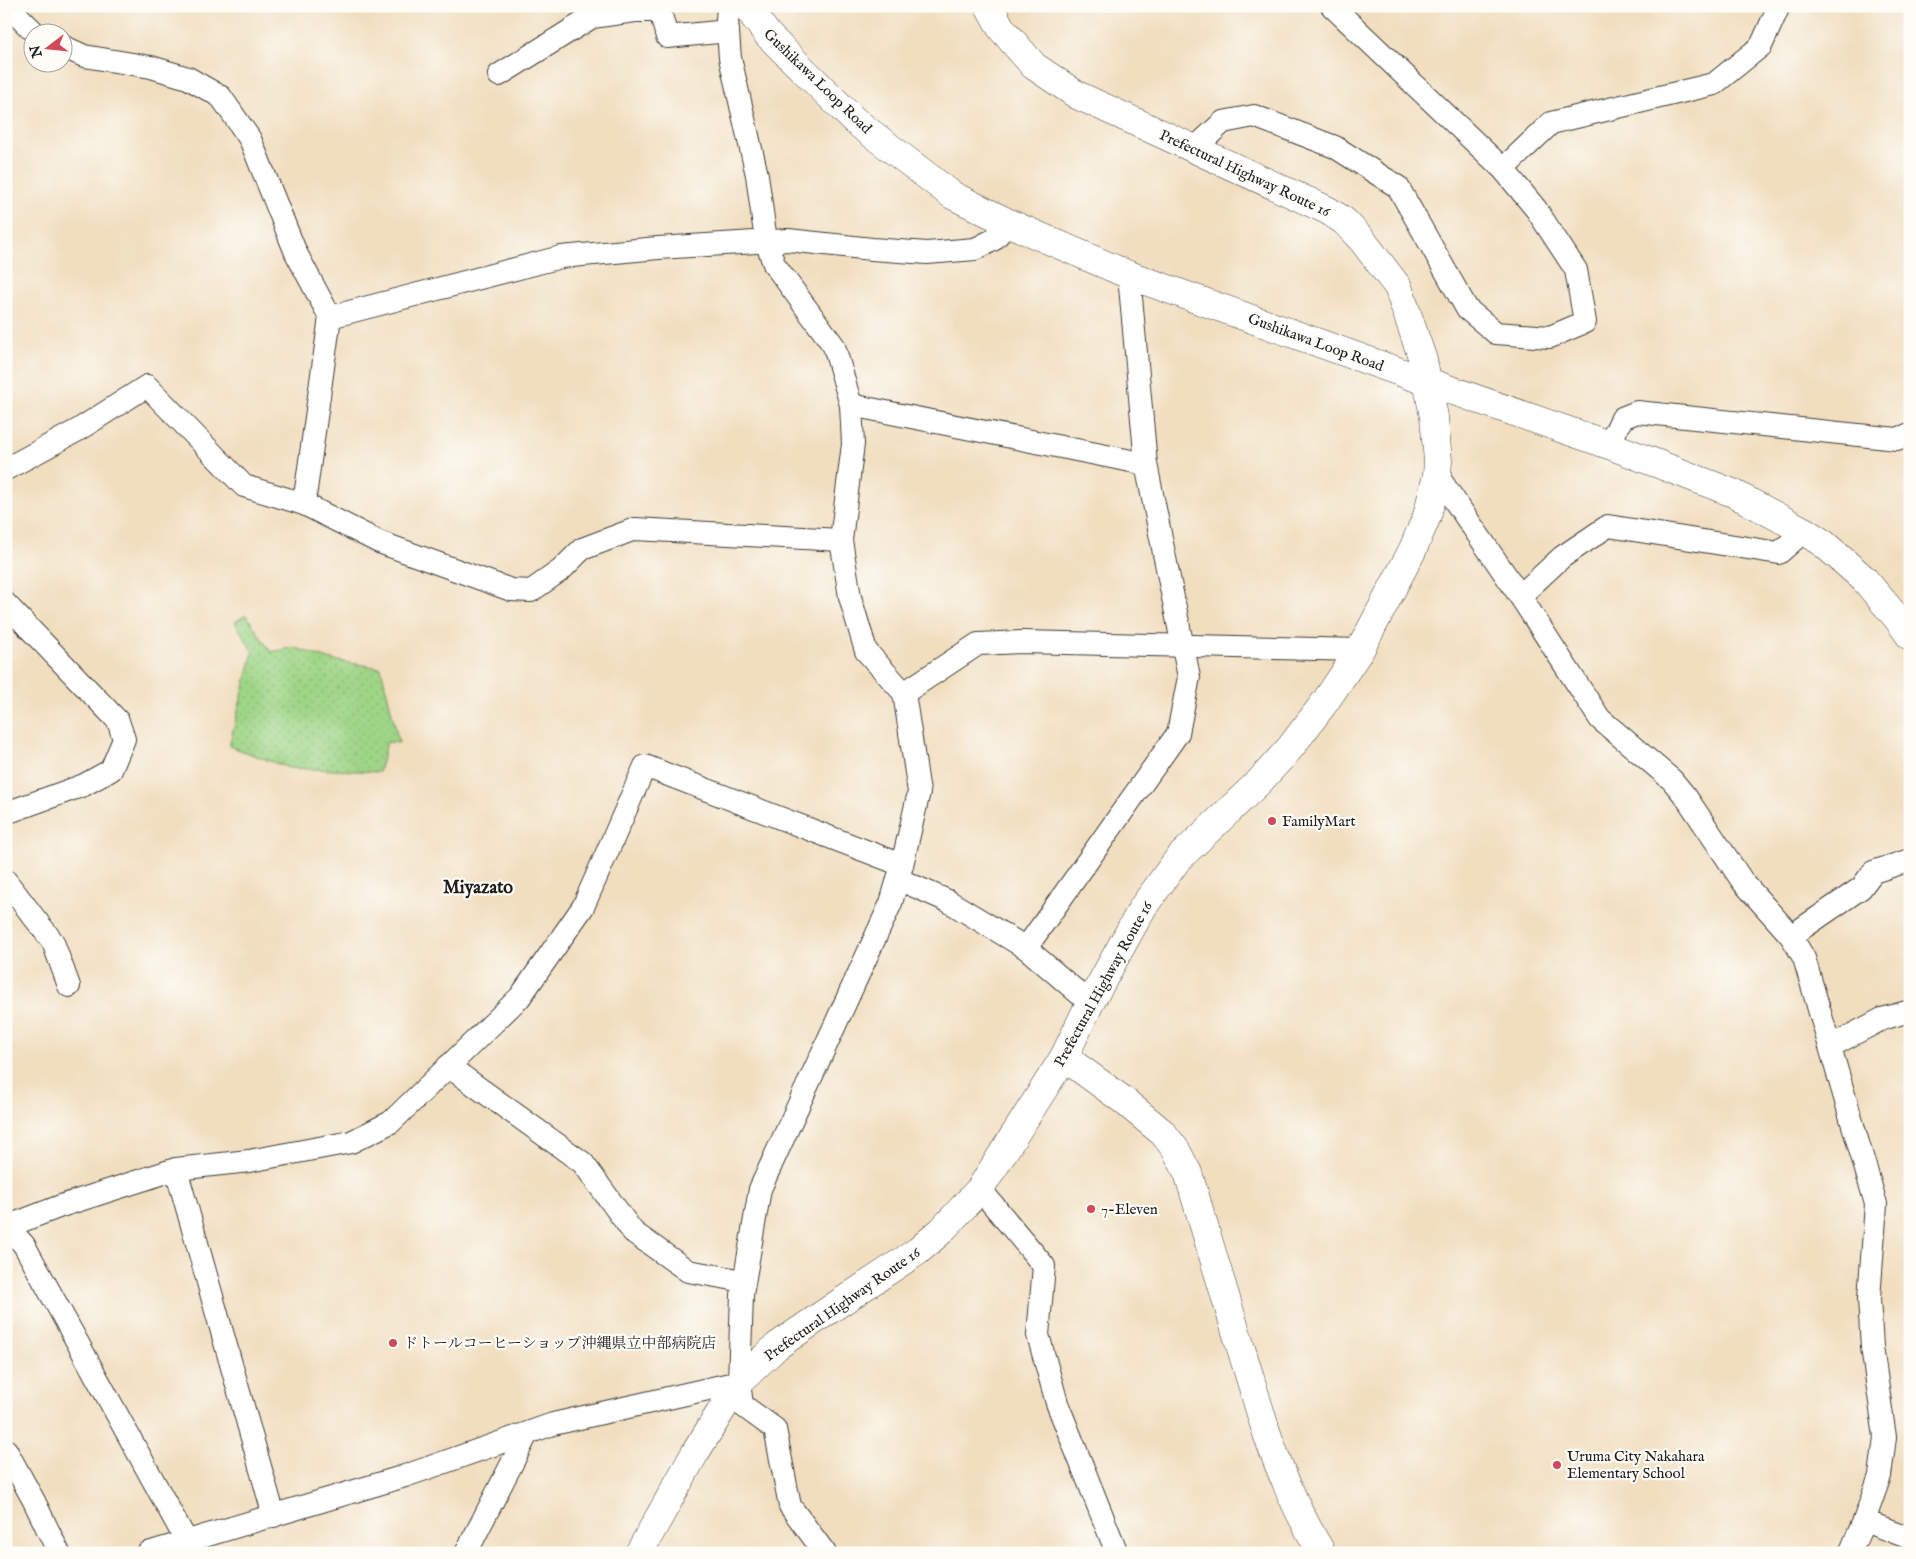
<svg xmlns="http://www.w3.org/2000/svg" width="1916" height="1559" viewBox="0 0 1916 1559" font-family="'IM FELL English','Noto Serif JP',serif">
  <style>
    .park { fill: url(#park-dots); stroke: #5e7852 }
    .lines { fill: none; stroke-linecap: round; stroke-linejoin: round }
    .street-casing { stroke: #3c3934; stroke-width: 24 }
    .secondary-casing { stroke: #3c3934; stroke-width: 29 }
    .street { stroke: #fff; stroke-width: 22 }
    .secondary { stroke: #fff; stroke-width: 28 }
    .poi-dot { fill: #d1495b; stroke: #fdfcf7; stroke-width: 2 }
    .labels { text-anchor: middle; stroke-width: 4.5; stroke-linejoin: round; paint-order: stroke }
    .street-label { font-size: 15px; fill: #1c1c1c; stroke: #fdfcf7 }
    .poi-label { font-size: 15px; fill: #1c1c1c; stroke: #fdfcf7; text-anchor: start }
    .quarter-label { font-size: 18px; font-weight: bold; fill: #1c1c1c; stroke: #fdfcf7 }
  </style>
  <defs>
    <pattern id="park-dots" width="8" height="8" patternUnits="userSpaceOnUse" patternTransform="scale(1.25)"><rect width="8" height="8" fill="#9fd587"/><path d="M2 2h.1M6 6h.1" fill="none" stroke="#88b674" stroke-width="1.8" stroke-linecap="round"/></pattern>
  </defs>
  <rect width="100%" height="100%" fill="#fdfcf7"/>
  <filter id="ink" filterUnits="userSpaceOnUse"><feTurbulence type="fractalNoise" baseFrequency=".02" numOctaves="2"/><feDisplacementMap in="SourceGraphic" scale="10" xChannelSelector="R" yChannelSelector="G"/><feConvolveMatrix kernelMatrix="1 2 1 2 8 2 1 2 1" color-interpolation-filters="sRGB"/></filter>
  <filter id="wash" filterUnits="userSpaceOnUse"><feTurbulence type="fractalNoise" baseFrequency=".0096" numOctaves="4" result="noise"/><feDisplacementMap in="SourceGraphic" scale="20" xChannelSelector="R" yChannelSelector="G"/><feGaussianBlur stdDeviation="1.12" result="paint"/><feColorMatrix in="noise" values="0 0 0 0 0 0 0 0 0 0 0 0 0 0 0 0 0 1.4 0 .05"/><feComposite in="paint" operator="in"/></filter>
  <g filter="url(#wash)">
    <rect width="100%" height="100%" fill="#f1debf"/>
    <!-- park -->
    <polygon class="park" points="246,615 271,652 293,647 332,660 381,668 399,743 387,742 379,772 289,768 229,746 253,652 235,622"/>
  </g>
  <g filter="url(#ink)">
    <g class="lines">
      <!-- street casing -->
      <g class="street-casing">
        <g id="street">
          <polyline points="8,6 34,32"/>
          <polyline points="728,6 727,20 730,58 757,175 766,241 774,264 834,346 851,405 853,444 841,540 850,597 866,651 904,693 919,792 902,865 891,903 760,1189 742,1295 739,1382 742,1405 775,1429 790,1506 825,1553"/>
          <polyline points="62,46 84,56 151,67 188,78 221,97 250,139 296,253 330,317 304,504"/>
          <polyline points="499,75 592,17 635,11 660,11 667,37 728,31"/>
          <polyline points="1194,149 1223,122 1254,116 1335,147 1398,187 1467,309 1496,333 1550,337 1585,322 1576,270 1536,209 1503,169 1332,6"/>
          <polyline points="1503,169 1551,123 1714,84 1761,46 1779,6"/>
          <polyline points="330,317 561,257 658,248 788,240 872,249 927,253 975,249 993,240 1009,223"/>
          <polyline points="851,405 1146,464"/>
          <polyline points="1609,445 1622,418 1637,412 1897,439 1910,434"/>
          <polyline points="6,469 78,430 147,386 244,486 304,504 379,542 511,590 531,591 561,570 582,549 635,529 841,540"/>
          <polyline points="1437,475 1520,596 1600,719 1672,780 1686,797 1743,882 1791,936 1804,958 1876,1204 1869,1299 1872,1347 1885,1437 1880,1476 1864,1521 1850,1553"/>
          <polyline points="1520,596 1562,557 1608,526 1779,553 1804,531"/>
          <polyline points="6,604 118,721 124,739 111,770 84,785 6,813"/>
          <polyline points="904,693 978,644 1022,642 1360,650"/>
          <polyline points="898,879 948,901 1026,948 1090,1003"/>
          <polyline points="6,881 53,942 69,986"/>
          <polyline points="1791,936 1861,888 1873,872 1910,860"/>
          <polyline points="1026,948 1178,733 1189,677 1146,464 1129,275"/>
          <polyline points="1831,1046 1882,1019 1910,1011"/>
          <polyline points="448,1066 583,1163 633,1232 688,1271 744,1281"/>
          <polyline points="176,1169 274,1516"/>
          <polyline points="980,1189 1044,1266 1038,1335 1057,1403 1117,1553"/>
          <polyline points="6,1225 24,1245 187,1542"/>
          <polyline points="6,1227 61,1206 176,1169 249,1161 351,1142 391,1122 520,997 583,907 645,766 902,865"/>
          <polyline points="6,1450 34,1501 59,1553"/>
          <polyline points="1864,1521 1910,1538"/>
          <polyline points="148,1553 405,1476 553,1424 739,1382"/>
          <polyline points="466,1553 527,1434"/>
        </g>
      </g>
      <!-- secondary casing -->
      <g class="secondary-casing">
        <g id="secondary">
          <polyline points="746,6 768,35 855,121 952,195 1009,223 1129,275 1428,382 1609,445 1733,493 1804,531 1824,544 1864,579 1897,618 1910,636"/>
          <path d="M1064,1057L1123,1100L1163,1133L1176,1150L1188,1173L1266,1431C1281,1474 1298,1514 1322,1553"/>
          <polyline points="639,1553 695,1453 739,1382 777,1346 835,1306 918,1251 941,1231 980,1189 1064,1057 1090,1003 1143,907 1178,859 1260,781 1290,748 1325,702 1360,650 1412,551 1427,516 1437,475 1438,461 1434,417 1423,360 1398,287 1362,240 1344,221 1327,210 1077,95 1034,66 1001,28 989,6"/>
        </g>
      </g>
      <!-- street -->
      <use href="#street" class="street"/>
      <!-- secondary -->
      <use href="#secondary" class="secondary"/>
    </g>
  </g>
  <!-- markers -->
  <g class="poi-dot">
    <circle cx="1272" cy="821" r="5"/>
    <circle cx="1091" cy="1209" r="5"/>
    <circle cx="393" cy="1343" r="5"/>
    <circle cx="1557" cy="1465" r="5"/>
  </g>
  <g class="labels">
    <!-- street labels -->
    <g class="street-label">
      <text transform="translate(818 81) rotate(44)" y="5">Gushikawa Loop Road</text>
      <text transform="translate(1245 173) rotate(25)" y="5">Prefectural Highway Route 16</text>
      <text transform="translate(1316 342) rotate(20)" y="5">Gushikawa Loop Road</text>
      <text transform="translate(1103 984) rotate(-61)" y="5">Prefectural Highway Route 16</text>
      <text transform="translate(842 1304) rotate(-35)" y="5">Prefectural Highway Route 16</text>
    </g>
    <!-- poi labels -->
    <g class="poi-label">
      <text x="1282" y="826">FamilyMart</text>
      <text x="1101" y="1214">7-Eleven</text>
      <text x="403" y="1348">ドトールコーヒーショップ沖縄県立中部病院店</text>
      <text x="1567" y="1461">Uruma City Nakahara<tspan x="1567" dy="17">Elementary School</tspan></text>
    </g>
    <!-- quarter labels -->
    <g class="quarter-label">
      <text x="478" y="893">Miyazato</text>
    </g>
  </g>
  <!-- margin -->
  <rect width="1916" height="1559" fill="none" stroke="#fdfcf7" stroke-width="25"/>
  <!-- north arrow -->
  <g transform="translate(48 48) rotate(254)"><circle r="24" fill="#fdfcf7" stroke="#a3a29f"/>
  <path d="M0-4L9 19L0 12L-9 19Z" fill="#d1495b"/>
  <text y="-8" font-size="14" font-weight="bold" text-anchor="middle" fill="#1c1c1c">N</text>
  </g>
</svg>
